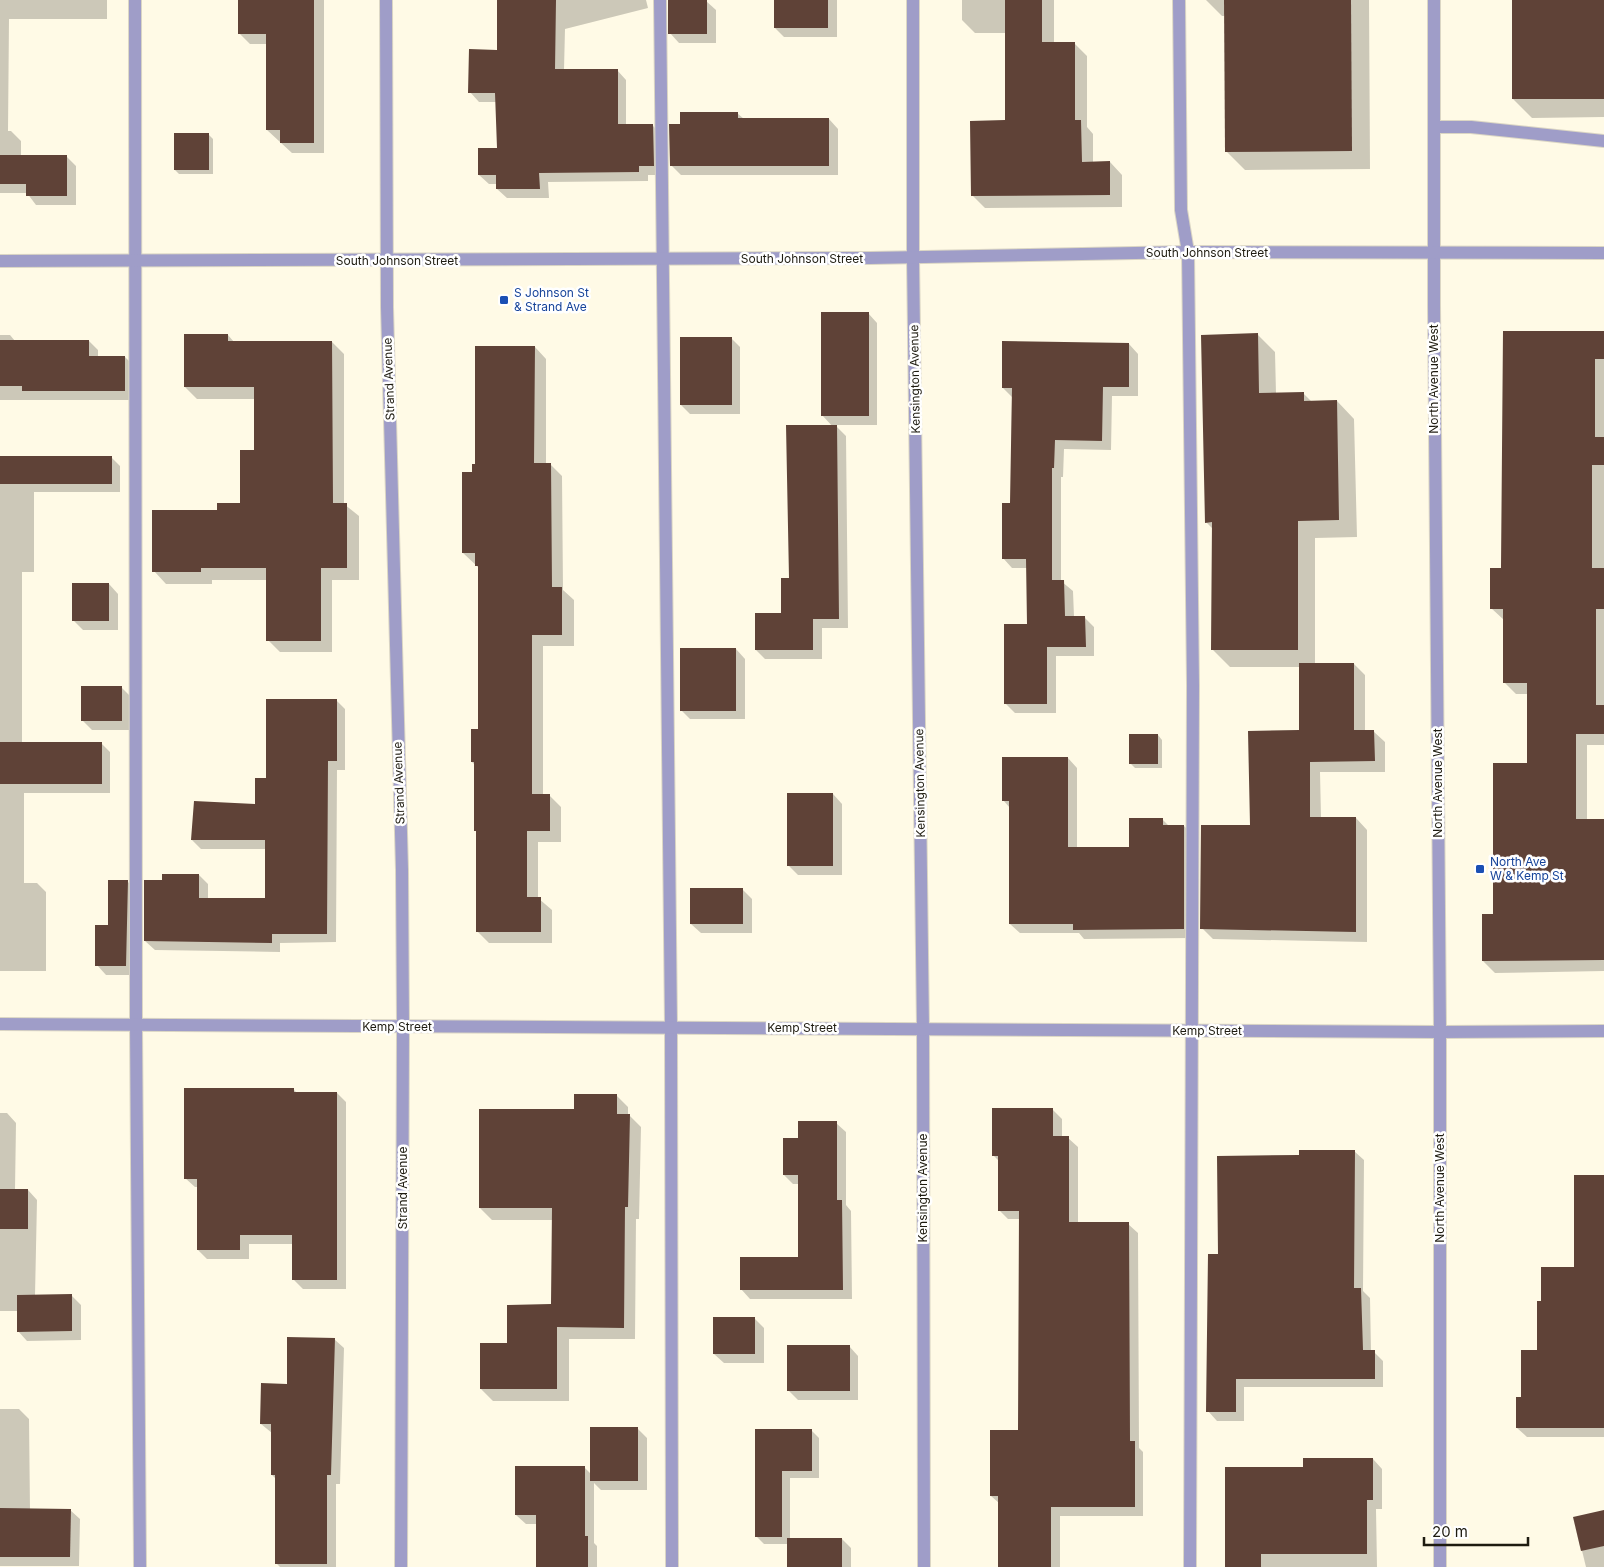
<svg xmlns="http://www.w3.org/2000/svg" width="1604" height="1567" viewBox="0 0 1604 1567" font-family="Inter,sans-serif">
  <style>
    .shadow { fill: #0003 }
    .building { fill: #5f4237 }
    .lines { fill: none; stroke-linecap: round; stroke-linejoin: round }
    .service-casing { stroke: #dbd6c4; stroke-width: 14 }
    .minor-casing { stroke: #dbd6c4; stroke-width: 14 }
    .tertiary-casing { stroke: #dbd6c4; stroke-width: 14 }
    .service { stroke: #9f9dc8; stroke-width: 12 }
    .minor { stroke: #9f9dc8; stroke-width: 12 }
    .tertiary { stroke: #9f9dc8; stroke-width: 12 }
    .transit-dot { fill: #1a4fb4; stroke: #fff; stroke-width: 2 }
    .labels { text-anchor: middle; stroke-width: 5; stroke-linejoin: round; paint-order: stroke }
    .street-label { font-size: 12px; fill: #1e1b10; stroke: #fff }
    .transit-label { font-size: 12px; fill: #164399; stroke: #fff; text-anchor: start }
  </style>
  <rect width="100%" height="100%" fill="#fffae6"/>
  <!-- shadow -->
  <g class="shadow">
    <polygon points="0,0 107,0 107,19 9,19 8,131 11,131 21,141 21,157 67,157 76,166 76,205 36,205 27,193 0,193"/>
    <polygon points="239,0 324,0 324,153 292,153 267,130 267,44 250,44 239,33"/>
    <polygon points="499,0 646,0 648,8 565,29 564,70 617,70 626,80 626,126 653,126 662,135 663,175 648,175 648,181 548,182 549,198 507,198 497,189 497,184 489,184 479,175 498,149 496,102 479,102 470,92 498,51"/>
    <polygon points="775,0 837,0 837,37 784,37 775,28"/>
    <polygon points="962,0 1054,0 1054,43 1074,43 1087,56 1087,127 1093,134 1093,163 1110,162 1122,175 1122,207 985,208 972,195 1006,122 1006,33 975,33 962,20"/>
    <polygon points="1206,0 1369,0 1370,169 1245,170 1226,151 1225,16 1222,16"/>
    <polygon points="1513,0 1604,0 1604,117 1532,118 1513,99"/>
    <polygon points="706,1 716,10 716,43 679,43 670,33"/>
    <polygon points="737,113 744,119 829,119 838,129 838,175 681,175 671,165 681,126"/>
    <polygon points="208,134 213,139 213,174 179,174 175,170"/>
    <polygon points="868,313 877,323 877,425 835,425 846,436 848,628 822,628 822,659 765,659 756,650 782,614 790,579 833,427 822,415"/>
    <polygon points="1604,332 1604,745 1587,745 1587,821 1604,821 1604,971 1495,973 1483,961 1528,765 1528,694 1516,694 1504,682 1504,620 1491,608 1502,570"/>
    <polygon points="0,335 10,335 15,341 89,341 98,350 98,357 125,357 134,366 134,400 0,400"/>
    <polygon points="228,335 234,342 332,342 344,354 344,504 359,516 359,580 332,580 332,652 280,652 268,640 268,580 212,580 212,584 166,584 154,571 218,511 242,504 256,451 256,399 197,399 185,387"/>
    <polygon points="1258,335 1275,352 1276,394 1303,393 1312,402 1337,401 1354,419 1357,537 1315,538 1315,664 1354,664 1365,675 1365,731 1373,731 1385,742 1385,772 1320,772 1321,818 1356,818 1367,830 1367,942 1213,939 1202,928 1300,731 1300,667 1230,667 1212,649 1213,529 1206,522"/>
    <polygon points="731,338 740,347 740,414 690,414 681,405"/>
    <polygon points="1129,344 1138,354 1138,396 1112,396 1111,450 1064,449 1063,477 1061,477 1061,581 1073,591 1074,617 1084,617 1094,627 1094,656 1056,656 1056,713 1015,713 1005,703 1028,625 1027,568 1012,568 1003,558 1011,504 1012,397 1003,388"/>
    <polygon points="535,347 546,359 546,464 550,464 562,476 563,590 574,600 574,646 543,646 543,795 549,795 561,807 561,842 538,842 538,898 552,910 552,943 489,943 477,931 477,833 475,830 475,765 472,762 479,730 479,568 463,553 473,473"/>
    <polygon points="0,457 111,457 120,466 120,492 34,492 34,572 22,572 22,743 101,743 110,752 110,793 24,793 24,883 37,883 46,892 46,971 0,971"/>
    <polygon points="109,584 118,594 118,630 83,630 73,620"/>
    <polygon points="736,649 745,659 745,719 690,719 681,710"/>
    <polygon points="121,687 131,697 131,730 92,730 82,720"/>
    <polygon points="336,700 345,709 345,770 337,770 336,942 280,943 280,952 155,950 145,941 163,881 199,875 208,884 208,899 266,899 266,849 201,849 192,840 195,802 256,806 268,779"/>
    <polygon points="1158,735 1162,740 1162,768 1135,768 1131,764"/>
    <polygon points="1068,758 1077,768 1077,848 1131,848 1163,820 1169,826 1184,826 1193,835 1193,938 1084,939 1079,933 1020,933 1010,924 1010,808 1003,800"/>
    <polygon points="833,794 842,804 842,875 798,875 789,866"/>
    <polygon points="127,881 137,891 135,975 106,975 97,965"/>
    <polygon points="743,890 752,899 752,933 701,933 691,924"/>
    <polygon points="294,1090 297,1093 337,1093 346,1102 346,1289 303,1289 294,1280 294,1244 249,1244 249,1259 207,1259 198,1250 198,1187 195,1187 185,1178"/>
    <polygon points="616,1095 628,1107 628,1114 641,1127 639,1219 636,1219 635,1339 569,1339 569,1401 493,1401 481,1389 508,1344 553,1305 554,1220 492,1220 480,1208 575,1110"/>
    <polygon points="1053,1110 1062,1119 1062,1138 1068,1138 1078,1147 1078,1224 1128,1224 1138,1233 1139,1448 1143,1452 1143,1516 1060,1516 1060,1567 999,1567 999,1503 991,1496 1020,1432 1020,1219 1008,1219 999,1210 999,1161 993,1155"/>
    <polygon points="0,1113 7,1113 16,1123 15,1190 28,1190 37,1200 35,1296 72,1296 81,1305 81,1340 27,1341 18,1331 18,1311 0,1311"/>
    <polygon points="836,1123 846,1132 846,1205 851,1211 852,1299 750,1299 741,1289 799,1258 799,1184 793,1184 784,1175 799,1140"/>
    <polygon points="1354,1151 1364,1160 1363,1291 1370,1298 1371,1352 1374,1352 1383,1361 1383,1387 1244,1387 1244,1421 1217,1421 1208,1411 1300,1157"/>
    <polygon points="1604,1177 1604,1437 1527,1437 1517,1428 1523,1398 1538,1352 1575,1268"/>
    <polygon points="754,1318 764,1328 764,1363 724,1363 714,1354"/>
    <polygon points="334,1339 344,1348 340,1484 336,1484 336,1567 280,1567 276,1563 276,1479 272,1475 272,1433 261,1424 288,1385"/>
    <polygon points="849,1346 858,1356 858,1400 798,1400 789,1391"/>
    <polygon points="0,1409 19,1409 29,1419 30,1510 70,1510 80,1519 79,1566 0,1566"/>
    <polygon points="638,1429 647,1438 647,1490 601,1490 594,1483 594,1543 597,1546 597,1567 537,1567 537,1524 526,1524 516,1515 584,1467 591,1474"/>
    <polygon points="756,1430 811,1430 819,1438 819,1478 790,1478 790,1539 842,1539 851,1548 851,1567 789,1567 789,1544 764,1544 756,1536"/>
    <polygon points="1373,1459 1382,1469 1382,1509 1376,1509 1377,1567 1226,1567 1304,1468"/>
    <polygon points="1604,1511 1604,1567 1586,1567 1574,1518"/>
  </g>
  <!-- building -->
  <g class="building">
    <polygon points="238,0 314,0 314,143 280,143 280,130 266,130 266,34 238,34"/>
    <polygon points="497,0 556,0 555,69 618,69 618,124 653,124 654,166 639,166 639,172 539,173 540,189 496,189 496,175 478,175 478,148 497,148 495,93 468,93 469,49 497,50"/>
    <rect x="668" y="0" width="39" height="34"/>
    <rect x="774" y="0" width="54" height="28"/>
    <polygon points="1005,0 1042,0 1042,42 1075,42 1075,120 1081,120 1082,162 1110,161 1110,195 971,196 970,121 1005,120"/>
    <polygon points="1224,0 1351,0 1352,151 1225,152"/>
    <rect x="1512" y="0" width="92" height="99"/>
    <polygon points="680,112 738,112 738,118 829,118 829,166 670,166 669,124 680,124"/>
    <rect x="174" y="133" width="35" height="37"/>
    <polygon points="0,155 67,155 67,196 26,196 26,184 0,184"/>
    <rect x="821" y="312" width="48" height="104"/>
    <polygon points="1503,331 1604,331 1604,359 1595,359 1595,437 1604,437 1604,465 1592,465 1592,568 1604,568 1604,609 1596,609 1596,705 1604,705 1604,734 1576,734 1576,819 1604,819 1604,960 1482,961 1482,914 1493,914 1493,763 1527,763 1527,683 1503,683 1503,609 1490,609 1490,568 1501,568"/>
    <polygon points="1258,333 1259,393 1304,392 1304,401 1337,400 1339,520 1298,521 1298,650 1211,650 1212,522 1205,523 1201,335"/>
    <polygon points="184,334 228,334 228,341 332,341 333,503 347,503 347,568 321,568 321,641 266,641 266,568 201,568 201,572 152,572 152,510 217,510 217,503 240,503 240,450 254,450 254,387 184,387"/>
    <rect x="680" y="337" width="52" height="68"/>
    <polygon points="0,340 89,340 89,356 125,356 125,391 22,391 22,386 0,386"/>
    <polygon points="1002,341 1129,343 1129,387 1103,387 1102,441 1055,440 1054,468 1052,468 1052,580 1064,580 1065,616 1085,616 1086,647 1047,647 1047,704 1004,704 1004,624 1027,624 1026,559 1002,559 1002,503 1010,503 1012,388 1002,388"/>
    <polygon points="475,346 535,346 534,463 551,463 552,587 562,587 562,635 532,635 532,794 550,794 550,831 527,831 527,897 541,897 541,932 476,932 476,831 474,831 474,762 471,762 471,729 478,729 478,566 475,566 475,553 462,553 462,472 472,472 472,464 475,464"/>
    <polygon points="786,425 837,425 839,619 813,619 813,650 755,650 755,613 781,613 781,578 789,578"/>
    <rect x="0" y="456" width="112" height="28"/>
    <rect x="72" y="583" width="37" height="38"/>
    <rect x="680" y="648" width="56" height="63"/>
    <polygon points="1299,663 1354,663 1354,730 1374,730 1375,761 1310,762 1310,817 1356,817 1356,932 1200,929 1201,825 1250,825 1248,731 1299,730"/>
    <rect x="81" y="686" width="41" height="35"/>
    <polygon points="266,699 337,699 337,761 328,761 327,934 272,934 272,943 144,941 144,880 162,880 162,874 199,874 199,898 265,898 265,840 191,840 194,801 255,804 255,778 266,778"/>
    <rect x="1129" y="734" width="29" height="30"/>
    <rect x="0" y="742" width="102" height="42"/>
    <polygon points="1002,757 1068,757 1068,847 1129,847 1129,818 1163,818 1163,825 1184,825 1184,929 1073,930 1073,924 1009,924 1009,801 1002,801"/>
    <rect x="787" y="793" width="46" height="73"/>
    <polygon points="108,880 128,880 126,966 95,966 95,925 108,925"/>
    <rect x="690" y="888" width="53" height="36"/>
    <polygon points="184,1088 294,1088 294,1092 337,1092 337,1280 292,1280 292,1235 240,1235 240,1250 197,1250 197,1179 184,1179"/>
    <polygon points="574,1094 617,1094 617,1114 630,1114 628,1207 625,1207 624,1328 557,1327 557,1389 480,1389 480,1343 507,1343 507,1305 551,1304 552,1208 479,1208 479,1109 574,1109"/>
    <polygon points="992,1108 1053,1108 1053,1136 1069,1136 1069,1222 1129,1222 1130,1441 1135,1441 1135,1507 1051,1507 1051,1567 998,1567 998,1496 990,1496 990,1430 1018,1430 1019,1211 998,1211 998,1156 992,1156"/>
    <polygon points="798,1121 837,1121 837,1200 842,1200 843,1290 740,1290 740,1257 798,1257 798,1175 783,1175 783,1138 798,1138"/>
    <polygon points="1299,1150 1355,1150 1354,1288 1361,1288 1363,1350 1375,1350 1375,1379 1236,1379 1236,1412 1206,1412 1208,1254 1218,1254 1217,1156 1299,1155"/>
    <polygon points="1574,1175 1604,1175 1604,1428 1516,1428 1516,1397 1521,1397 1521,1350 1537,1350 1537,1301 1541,1301 1541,1267 1574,1267"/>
    <rect x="0" y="1189" width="28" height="40"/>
    <polygon points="72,1294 72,1331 17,1332 17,1295"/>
    <rect x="713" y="1317" width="42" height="37"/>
    <polygon points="287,1337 335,1338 331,1475 327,1475 327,1564 275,1564 275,1475 271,1475 271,1424 260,1424 261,1383 287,1384"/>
    <rect x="787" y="1345" width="63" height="46"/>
    <rect x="590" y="1427" width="48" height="54"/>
    <polygon points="755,1429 812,1429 812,1471 782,1471 782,1537 755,1537"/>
    <polygon points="1303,1458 1373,1458 1373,1500 1367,1500 1367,1554 1261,1554 1261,1567 1225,1567 1225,1467 1303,1467"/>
    <polygon points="515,1466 585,1466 585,1536 588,1536 588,1567 536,1567 536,1515 515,1515"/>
    <polygon points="0,1508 71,1509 70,1557 0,1557"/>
    <polygon points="1604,1510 1604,1546 1581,1551 1573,1517"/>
    <rect x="787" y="1538" width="55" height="29"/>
  </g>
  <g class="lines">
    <!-- service casing -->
    <g class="service-casing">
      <g id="service">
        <polyline points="135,0 136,1024 140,1567"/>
        <polyline points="660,0 671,1027 672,1567"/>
        <polyline points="1179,0 1181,210 1188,252 1193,685 1190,1567"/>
        <polyline points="1434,127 1471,127 1604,141"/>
      </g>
    </g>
    <!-- minor casing -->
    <g class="minor-casing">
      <g id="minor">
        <polyline points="386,0 387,307 402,870 403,1027 401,1567"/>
        <polyline points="913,0 913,258 923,1029 924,1567"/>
        <polyline points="1434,0 1434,305 1440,1032 1440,1567"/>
        <polyline points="0,1024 1440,1032 1604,1031"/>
      </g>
    </g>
    <!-- tertiary casing -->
    <g class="tertiary-casing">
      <polyline id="tertiary" points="0,261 870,258 1188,252 1604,253"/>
    </g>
    <!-- service -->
    <use href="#service" class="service"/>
    <!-- minor -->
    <use href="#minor" class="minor"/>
    <!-- tertiary -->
    <use href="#tertiary" class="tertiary"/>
  </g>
  <!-- markers -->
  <g class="transit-dot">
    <rect x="499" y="295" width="10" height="10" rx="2.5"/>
    <rect x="1475" y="864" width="10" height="10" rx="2.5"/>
  </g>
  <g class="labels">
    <!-- street labels -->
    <g class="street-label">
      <text x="1207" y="257">South Johnson Street</text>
      <text x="802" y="263">South Johnson Street</text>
      <text x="397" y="265">South Johnson Street</text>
      <text transform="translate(389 379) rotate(-92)" y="4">Strand Avenue</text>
      <text transform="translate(915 379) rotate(-91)" y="4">Kensington Avenue</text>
      <text transform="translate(1434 379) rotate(-90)" y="4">North Avenue West</text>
      <text transform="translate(399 783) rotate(-92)" y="4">Strand Avenue</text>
      <text transform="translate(920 783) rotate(-91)" y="4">Kensington Avenue</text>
      <text transform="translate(1438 783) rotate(-90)" y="4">North Avenue West</text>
      <text x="397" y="1031">Kemp Street</text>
      <text x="802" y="1032">Kemp Street</text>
      <text x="1207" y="1035">Kemp Street</text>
      <text transform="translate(403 1188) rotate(-90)" y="4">Strand Avenue</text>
      <text transform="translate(923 1188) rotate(-90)" y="4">Kensington Avenue</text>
      <text transform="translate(1440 1188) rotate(-90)" y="4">North Avenue West</text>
    </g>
    <!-- transit labels -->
    <g class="transit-label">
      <text x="514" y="297">S Johnson St<tspan x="514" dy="14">&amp; Strand Ave</tspan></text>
      <text x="1490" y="866">North Ave<tspan x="1490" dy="14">W &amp; Kemp St</tspan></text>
    </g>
  </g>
  <!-- scale -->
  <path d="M1424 1537v8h104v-8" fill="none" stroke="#1e1b10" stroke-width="2.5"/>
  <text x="1432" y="1537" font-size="15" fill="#1e1b10" stroke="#ffffff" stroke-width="4" paint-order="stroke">20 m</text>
</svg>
